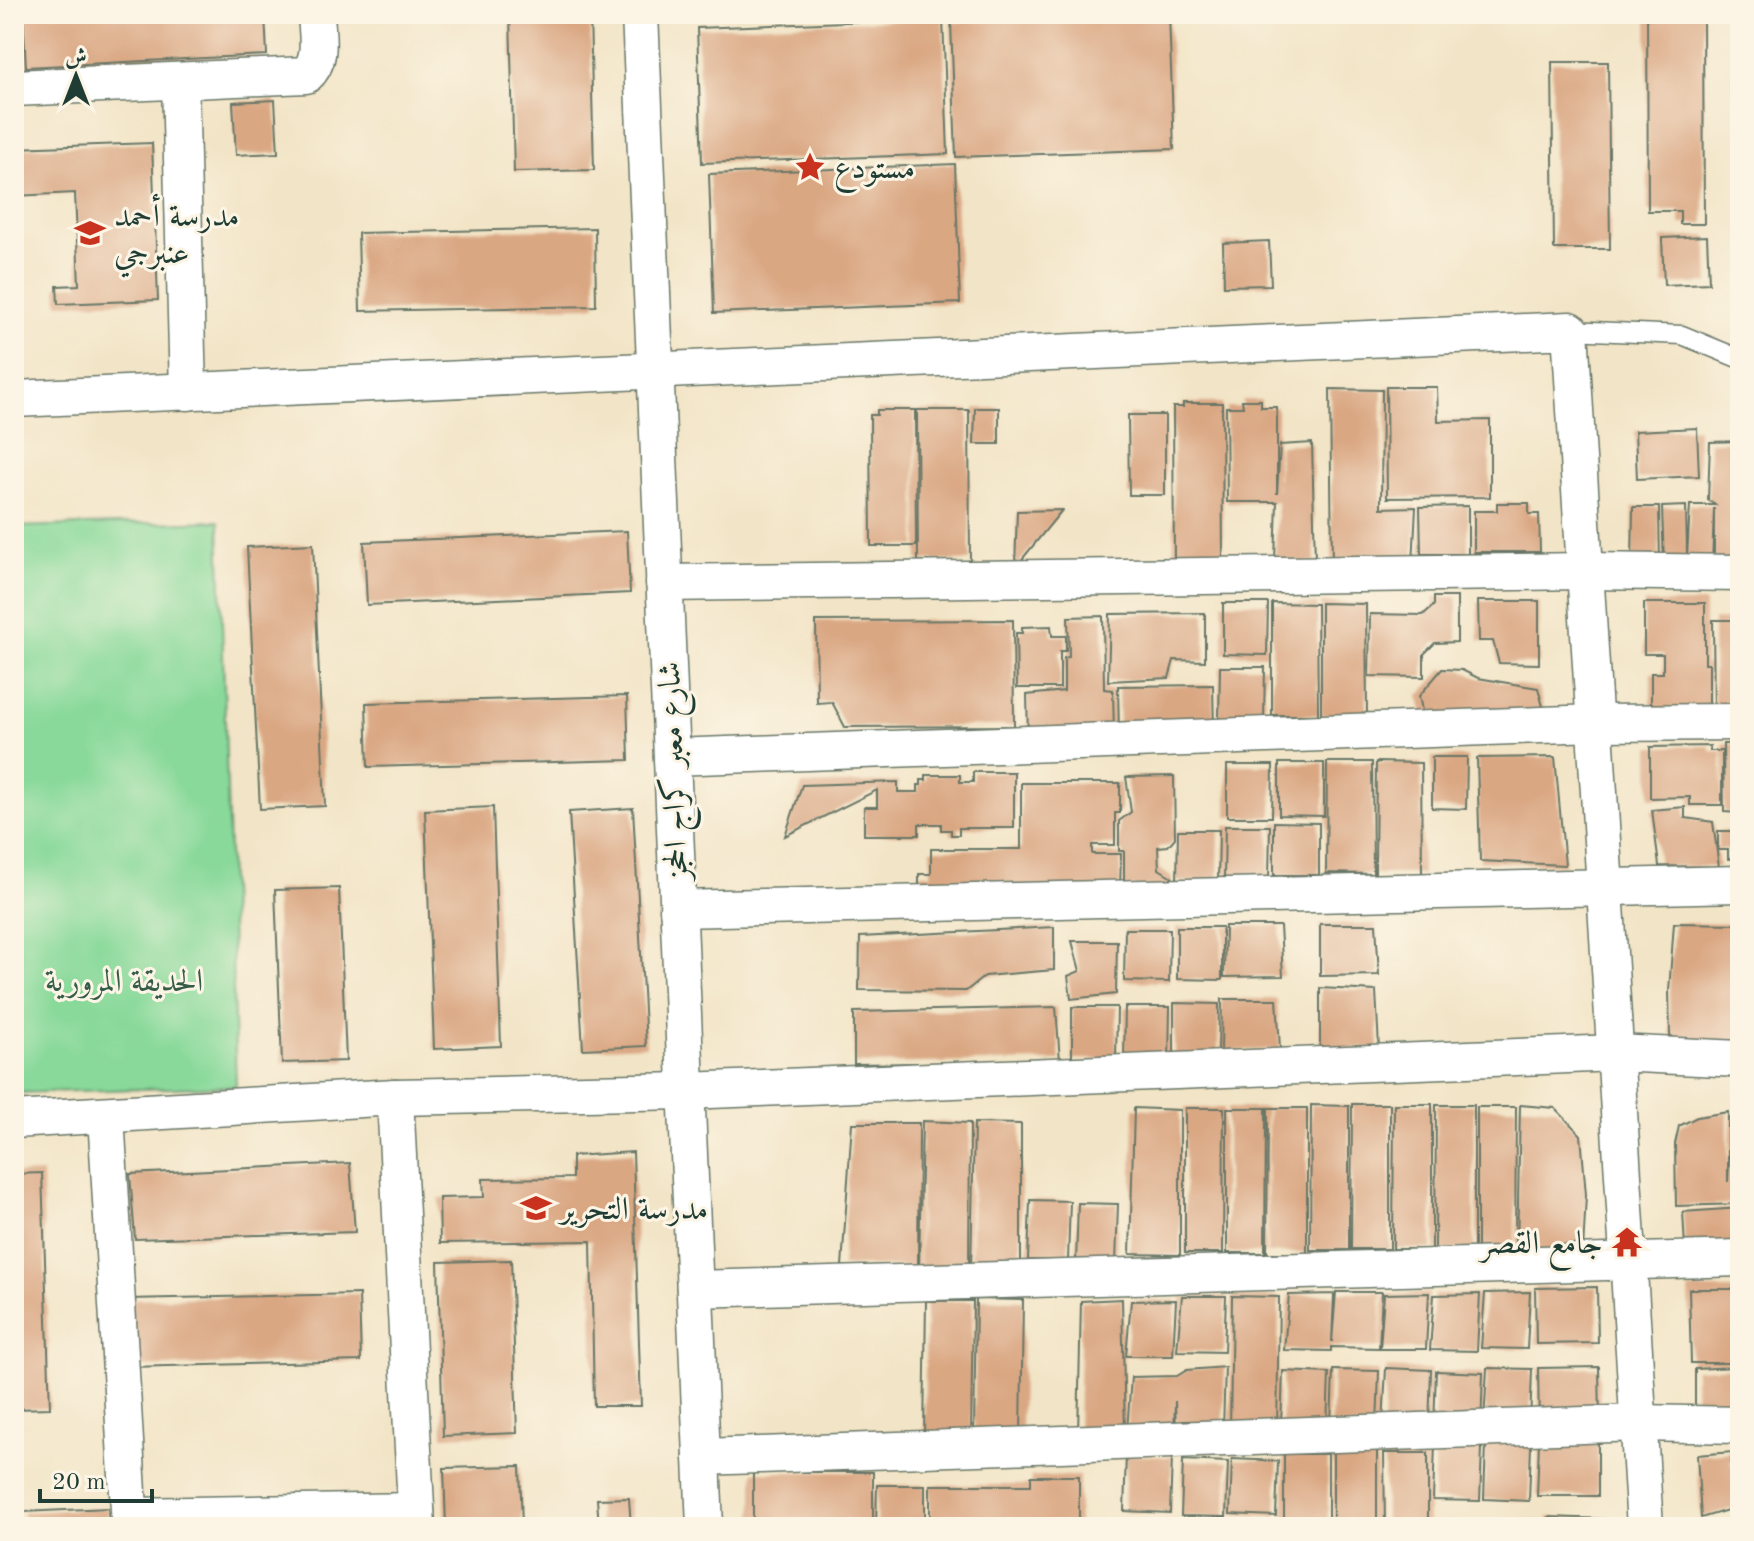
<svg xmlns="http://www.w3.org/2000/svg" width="1754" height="1541" viewBox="0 0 1754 1541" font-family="'Old Standard TT',Amiri,serif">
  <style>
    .green { fill: #88d99a; stroke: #548b67; stroke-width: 2 }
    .building { fill: #daa783 }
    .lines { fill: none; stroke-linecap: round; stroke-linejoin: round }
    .service-casing { stroke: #697767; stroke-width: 21 }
    .minor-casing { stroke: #697767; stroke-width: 39 }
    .service { stroke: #fff; stroke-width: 18 }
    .minor { stroke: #fff; stroke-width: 36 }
    .labels { text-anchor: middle; stroke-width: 6; stroke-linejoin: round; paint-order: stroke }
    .poi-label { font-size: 32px; fill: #1f3d34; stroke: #fcf5e5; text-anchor: start }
    .street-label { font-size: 32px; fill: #1f3d34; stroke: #fcf5e5 }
    .park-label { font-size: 32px; fill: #345c48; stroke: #fcf5e5 }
  </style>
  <rect width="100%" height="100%" fill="#fcf5e5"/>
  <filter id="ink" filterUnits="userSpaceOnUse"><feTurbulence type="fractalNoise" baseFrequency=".0125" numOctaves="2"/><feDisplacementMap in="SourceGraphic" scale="16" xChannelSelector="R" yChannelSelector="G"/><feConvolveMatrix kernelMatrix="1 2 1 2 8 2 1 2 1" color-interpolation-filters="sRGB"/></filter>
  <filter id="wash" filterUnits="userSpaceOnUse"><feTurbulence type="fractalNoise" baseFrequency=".006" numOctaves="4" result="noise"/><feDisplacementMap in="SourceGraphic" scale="32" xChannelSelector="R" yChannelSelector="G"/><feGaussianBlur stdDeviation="1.8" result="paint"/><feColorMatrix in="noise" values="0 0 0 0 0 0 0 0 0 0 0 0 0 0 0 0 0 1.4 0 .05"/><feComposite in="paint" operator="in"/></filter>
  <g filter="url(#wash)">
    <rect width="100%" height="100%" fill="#f2e4c6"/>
    <!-- green -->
    <polygon class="green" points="219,521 236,1086 14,1093 14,527"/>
    <g id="blocks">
      <!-- building -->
      <g class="building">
        <polygon points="23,14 265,14 267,55 26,67"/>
        <polygon points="510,14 590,14 594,170 514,172"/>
        <polygon points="1169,14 1174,149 956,157 951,22"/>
        <polygon points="1647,14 1703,14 1704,224 1680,224 1680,211 1648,211"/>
        <polygon points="943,18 948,154 702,163 697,28"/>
        <rect x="1733" y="50" width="7" height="40"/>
        <polygon points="1552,62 1608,62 1610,249 1554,249"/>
        <polygon points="275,100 278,153 236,155 233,102"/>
        <polygon points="152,143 158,300 58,304 57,286 79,285 75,193 14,196 14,148"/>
        <polygon points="955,164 960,303 714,313 709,174"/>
        <polygon points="595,228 596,306 360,311 358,233"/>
        <polygon points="1707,236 1709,283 1664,285 1662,238"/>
        <polygon points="1269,241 1271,285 1224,286 1223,243"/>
        <polygon points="1386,387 1437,387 1438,421 1490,420 1490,497 1387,498"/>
        <polygon points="1330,389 1382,390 1381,508 1416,507 1413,564 1332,565"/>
        <polygon points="1242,400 1261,400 1261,407 1277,407 1277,494 1280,445 1312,443 1315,562 1275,561 1277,502 1227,502 1226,407 1243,407"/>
        <polygon points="1183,403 1222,403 1223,567 1174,567 1173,407 1183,407"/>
        <polygon points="975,408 999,408 999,444 974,444"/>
        <polygon points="877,410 915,410 916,546 871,546 870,415 877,415"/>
        <polygon points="917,410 969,410 970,561 918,561"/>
        <polygon points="1128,415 1165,415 1165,495 1129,495"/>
        <polygon points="1697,428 1699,476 1637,479 1635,431"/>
        <polygon points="1740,441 1740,563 1714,563 1714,508 1712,563 1664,564 1662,507 1686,506 1687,557 1690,505 1715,505 1708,500 1710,442"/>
        <polygon points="1497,503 1529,503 1529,514 1539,514 1540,552 1474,552 1474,511 1497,511"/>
        <polygon points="1468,506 1468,554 1421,554 1420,507"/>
        <polygon points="1633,507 1659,507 1660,565 1632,566"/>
        <polygon points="1062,510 1015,568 1017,511"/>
        <polygon points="627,531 630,593 367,605 364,542"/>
        <polygon points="313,544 325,806 260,809 247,547"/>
        <polygon points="1434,597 1457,597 1457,642 1435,643 1424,654 1424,677 1369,676 1370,614 1423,615 1434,605"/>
        <polygon points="1478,601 1539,601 1539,664 1499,663 1493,641 1479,641"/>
        <polygon points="1223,603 1268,603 1267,655 1223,654"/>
        <polygon points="1272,603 1317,604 1318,715 1272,715"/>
        <polygon points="1321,603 1366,604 1367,715 1321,715"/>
        <polygon points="1644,603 1705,603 1705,664 1709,664 1709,708 1651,715 1651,673 1663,673 1663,654 1644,654"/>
        <polygon points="1205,613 1205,661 1174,660 1169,678 1108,681 1110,614"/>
        <polygon points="1103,616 1104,689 1113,690 1114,734 1028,736 1027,695 1064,691 1064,658 1069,657 1068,617"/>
        <polygon points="1013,620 1014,726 845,727 832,702 817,703 816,621"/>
        <polygon points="1713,620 1740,620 1740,716 1714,716"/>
        <polygon points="1051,626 1052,636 1066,636 1066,651 1060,651 1060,688 1017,688 1016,633 1022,633 1022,627"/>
        <polygon points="1220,667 1265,667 1264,720 1219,719"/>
        <polygon points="1442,669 1462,670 1478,678 1538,688 1548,725 1424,720 1419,696"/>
        <polygon points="1213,685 1214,733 1119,734 1118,686"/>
        <polygon points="627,696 629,760 368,767 366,703"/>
        <polygon points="1723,744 1740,744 1740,813 1724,812"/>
        <polygon points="1710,746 1710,751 1722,751 1722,805 1690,805 1690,797 1650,798 1650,747"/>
        <polygon points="1432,757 1467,757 1466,809 1432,808"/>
        <polygon points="1555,757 1565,865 1480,861 1477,758"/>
        <polygon points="1327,762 1372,762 1373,874 1326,873"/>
        <polygon points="1376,762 1421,763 1422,874 1375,874"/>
        <polygon points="1279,763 1324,763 1324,816 1279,815"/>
        <polygon points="1227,765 1273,765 1272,817 1227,817"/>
        <polygon points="973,772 1014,772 1014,828 959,828 959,835 951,835 951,830 941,830 941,824 919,824 919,835 864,835 864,807 877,807 877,790 785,836 802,785 898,782 898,792 918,792 918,785 921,785 921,780 926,780 926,775 960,775 960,782 973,782"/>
        <polygon points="1174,776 1175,838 1168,846 1158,847 1159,869 1172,877 1172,887 1124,887 1124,851 1119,851 1119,821 1131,812 1126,777"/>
        <polygon points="1021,783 1120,783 1120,813 1115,813 1115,845 1092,845 1092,854 1121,854 1120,890 919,897 919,874 931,874 931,849 1021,849"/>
        <polygon points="493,807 501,1046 434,1049 425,810"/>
        <polygon points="1685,807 1685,818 1713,822 1719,867 1659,866 1652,810"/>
        <polygon points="633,808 646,1046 583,1049 569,812"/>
        <polygon points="1274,822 1319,823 1319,875 1274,875"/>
        <polygon points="1225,826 1270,826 1269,879 1224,878"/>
        <polygon points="1178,830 1219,830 1218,882 1177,882"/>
        <polygon points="1718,831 1736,831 1736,840 1740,840 1740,858 1728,859 1728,850 1718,850"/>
        <polygon points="339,888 346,1061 282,1063 275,890"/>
        <polygon points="1674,923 1740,924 1740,1048 1689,1048 1670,1035 1669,991"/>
        <polygon points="1320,924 1376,924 1379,975 1320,976"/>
        <polygon points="1225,926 1280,926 1283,976 1224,977"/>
        <polygon points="1054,927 1054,970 985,976 966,991 859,990 860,937"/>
        <polygon points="1177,927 1222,927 1222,980 1177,979"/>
        <polygon points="1125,929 1170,929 1169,982 1124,981"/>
        <polygon points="1072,941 1117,941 1116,994 1071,999 1068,976 1080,971"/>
        <polygon points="1320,988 1376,991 1379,1048 1320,1049"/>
        <polygon points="1222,999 1277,999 1280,1049 1221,1051"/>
        <polygon points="1174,1003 1219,1004 1218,1056 1174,1056"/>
        <polygon points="1056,1007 1060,1061 854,1064 854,1012"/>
        <polygon points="1072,1007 1117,1007 1116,1060 1072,1059"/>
        <polygon points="1125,1007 1170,1007 1169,1060 1124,1059"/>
        <polygon points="1352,1104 1390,1104 1390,1249 1351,1249"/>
        <polygon points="1394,1104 1432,1104 1432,1249 1393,1249"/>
        <polygon points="1311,1105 1349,1106 1349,1250 1310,1250"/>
        <polygon points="1436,1105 1474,1105 1474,1250 1435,1250"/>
        <polygon points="1520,1105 1555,1108 1581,1135 1586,1195 1583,1251 1517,1251"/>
        <polygon points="1477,1107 1516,1107 1515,1252 1477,1252"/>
        <polygon points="1134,1108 1180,1110 1180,1255 1130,1254"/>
        <polygon points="1185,1108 1224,1108 1223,1253 1185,1253"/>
        <polygon points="1227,1108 1266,1108 1265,1253 1227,1253"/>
        <polygon points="1268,1108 1307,1108 1307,1253 1267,1253"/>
        <polygon points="1740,1111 1740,1204 1676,1206 1675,1144 1679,1126 1697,1117 1728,1112 1728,1182 1732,1113"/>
        <polygon points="922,1121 970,1123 969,1267 919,1267"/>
        <polygon points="852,1123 919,1123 918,1267 842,1266"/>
        <polygon points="974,1123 1021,1124 1021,1269 971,1269"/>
        <polygon points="633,1152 641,1406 594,1406 591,1241 440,1243 439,1198 484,1197 483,1179 572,1178 572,1156"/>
        <polygon points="350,1163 355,1232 135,1239 130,1174"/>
        <polygon points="42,1173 50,1408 14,1409 14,1174"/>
        <polygon points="1030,1200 1070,1201 1068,1261 1028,1260"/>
        <polygon points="1078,1203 1118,1204 1116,1264 1076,1263"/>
        <polygon points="1740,1208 1740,1247 1685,1248 1683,1212"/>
        <polygon points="511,1260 517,1433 443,1436 438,1262"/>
        <polygon points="1597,1287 1598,1343 1536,1344 1535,1288"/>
        <polygon points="1689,1289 1740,1289 1740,1363 1691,1363"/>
        <polygon points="1336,1292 1382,1292 1379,1348 1331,1347 1331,1351 1284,1350 1289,1295 1334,1294 1332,1342"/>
        <polygon points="1530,1292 1527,1349 1481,1348 1485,1293"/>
        <polygon points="1429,1293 1426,1349 1380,1349 1384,1294"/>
        <polygon points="359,1294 361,1361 130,1367 128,1299"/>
        <polygon points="1480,1294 1477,1351 1430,1350 1434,1295"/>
        <polygon points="1182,1296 1226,1296 1224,1352 1177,1351"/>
        <polygon points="1232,1296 1279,1297 1277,1433 1230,1432"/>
        <polygon points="976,1299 1023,1300 1021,1436 974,1435"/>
        <polygon points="1122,1299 1125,1434 1078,1434 1081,1301"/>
        <polygon points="1176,1300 1173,1356 1126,1356 1131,1301"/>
        <polygon points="926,1301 973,1301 971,1438 924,1437"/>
        <polygon points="1225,1367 1223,1429 1176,1429 1175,1401 1174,1432 1127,1431 1131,1377 1177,1376 1187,1370"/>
        <polygon points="1599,1367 1600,1423 1539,1424 1538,1368"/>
        <polygon points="1735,1367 1735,1414 1738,1389 1740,1390 1740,1416 1695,1418 1695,1369"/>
        <polygon points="1386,1368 1431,1370 1429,1426 1383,1424"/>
        <polygon points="1487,1368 1532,1369 1530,1425 1484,1423"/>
        <polygon points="1333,1370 1379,1371 1377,1427 1331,1425"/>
        <polygon points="1283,1371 1329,1373 1327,1428 1281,1427"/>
        <polygon points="1436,1371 1483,1373 1481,1428 1434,1427"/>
        <polygon points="1539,1441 1598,1443 1598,1496 1537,1496"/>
        <polygon points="1486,1443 1531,1445 1529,1501 1484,1499"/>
        <polygon points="1435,1444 1482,1446 1480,1501 1433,1500"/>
        <rect x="1333" y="1448" width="44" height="79"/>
        <polygon points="1732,1452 1731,1465 1740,1465 1740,1510 1731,1509 1701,1518 1697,1455"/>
        <polygon points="1384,1453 1428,1453 1428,1527 1385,1527"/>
        <rect x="1284" y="1454" width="44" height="73"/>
        <polygon points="1126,1455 1172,1457 1170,1513 1124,1511"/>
        <polygon points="1232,1459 1278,1461 1276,1516 1230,1514"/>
        <polygon points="1183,1460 1228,1462 1226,1517 1181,1516"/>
        <polygon points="520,1466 522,1527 446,1527 444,1468"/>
        <rect x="753" y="1472" width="120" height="55"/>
        <polygon points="1031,1476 1079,1476 1079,1527 930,1527 930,1485 1031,1485"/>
        <polygon points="877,1485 925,1485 925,1527 876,1527"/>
        <polygon points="629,1498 631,1527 599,1527 597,1499"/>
        <polygon points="108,1508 109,1527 24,1527 23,1512"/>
        <polygon points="1548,1517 1606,1519 1607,1527 1547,1527"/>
        <polygon points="1497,1520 1543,1521 1543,1527 1497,1527"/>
        <polygon points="1443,1521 1489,1523 1488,1527 1442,1527"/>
      </g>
    </g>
  </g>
  <g filter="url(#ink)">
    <use href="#blocks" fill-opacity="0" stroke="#697767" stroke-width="2"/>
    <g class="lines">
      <!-- service casing -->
      <g class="service-casing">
        <polyline id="service" points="1570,330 1682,335 1740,359"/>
      </g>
      <!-- minor casing -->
      <g class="minor-casing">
        <g id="minor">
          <polyline points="640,14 705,1527"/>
          <polyline points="180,81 188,392"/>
          <path d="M14,88L306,75C323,60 317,36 316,14"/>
          <polyline points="14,399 1570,330 1645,1527"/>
          <polyline points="664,583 1586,571 1740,573"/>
          <polyline points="672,757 1595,723 1740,722"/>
          <polyline points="678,909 1740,884"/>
          <polyline points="395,1097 417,1527"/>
          <polyline points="106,1115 130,1527"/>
          <polyline points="14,1120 395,1097 686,1091 1616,1053 1740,1059"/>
          <polyline points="695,1289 1740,1258"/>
          <polyline points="702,1457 1639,1423 1740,1425"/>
          <polyline points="130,1516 416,1511"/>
        </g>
      </g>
      <!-- service -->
      <use href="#service" class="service"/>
      <!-- minor -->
      <use href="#minor" class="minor"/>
    </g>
  </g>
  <!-- icons -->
  <defs>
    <g id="sight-bare" transform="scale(2.4)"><path d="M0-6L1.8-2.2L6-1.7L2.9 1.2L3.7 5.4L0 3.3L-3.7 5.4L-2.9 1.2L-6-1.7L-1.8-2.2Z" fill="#c8321e" stroke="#fcf5e5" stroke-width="2.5" paint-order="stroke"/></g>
    <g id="school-bare" transform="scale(2.4)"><path d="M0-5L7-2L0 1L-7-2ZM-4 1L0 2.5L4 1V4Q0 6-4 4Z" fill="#c8321e" stroke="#fcf5e5" stroke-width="2.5" paint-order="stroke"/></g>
    <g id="temple-bare" transform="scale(2.4)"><path d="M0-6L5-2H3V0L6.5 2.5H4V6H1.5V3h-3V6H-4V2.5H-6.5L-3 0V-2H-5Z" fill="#c8321e" stroke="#fcf5e5" stroke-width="2.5" paint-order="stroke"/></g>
  </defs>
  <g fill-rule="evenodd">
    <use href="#sight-bare" x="810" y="167"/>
    <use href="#school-bare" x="90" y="233"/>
    <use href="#school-bare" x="536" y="1208"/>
    <use href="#temple-bare" x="1627" y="1242"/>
  </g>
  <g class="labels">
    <!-- poi labels -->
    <g class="poi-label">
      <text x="834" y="178">مستودع</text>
      <text x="114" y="226">مدرسة أحمد<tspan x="114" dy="37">عنبرجي</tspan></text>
      <text x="560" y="1219">مدرسة التحرير</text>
      <text x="1603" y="1253" text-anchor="end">جامع القصر</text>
    </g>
    <!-- street labels -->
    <g class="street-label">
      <text transform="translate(672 771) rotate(-92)" y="11">شارع معبر كراج الحجز</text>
    </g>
    <!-- park labels -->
    <g class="park-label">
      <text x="124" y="991">الحديقة المرورية</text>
    </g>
  </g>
  <!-- margin -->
  <rect width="1754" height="1541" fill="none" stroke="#fcf5e5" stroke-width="48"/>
  <!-- north arrow -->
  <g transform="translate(76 76)" stroke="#fcf5e5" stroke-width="6" paint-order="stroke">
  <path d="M0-6L14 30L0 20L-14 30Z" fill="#1f3d34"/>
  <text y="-12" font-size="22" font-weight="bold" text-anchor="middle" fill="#1f3d34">ش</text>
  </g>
  <!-- scale -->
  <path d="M40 1489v12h112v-12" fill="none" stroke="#1f3d34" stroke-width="4"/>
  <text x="52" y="1489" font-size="24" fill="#1f3d34" stroke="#fcf5e5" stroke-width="6" paint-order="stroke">20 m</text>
</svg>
